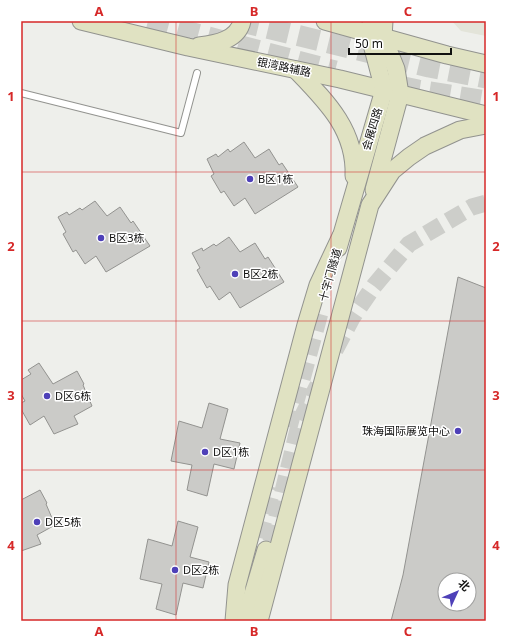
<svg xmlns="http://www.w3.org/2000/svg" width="507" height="642" viewBox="0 0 507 642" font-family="'Noto Sans','Noto Sans SC',sans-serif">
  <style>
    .built { fill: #e3e4d9 }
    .building { fill: #cbcbc8; stroke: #939390; fill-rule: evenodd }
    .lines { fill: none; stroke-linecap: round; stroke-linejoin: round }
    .secondary-tunnel { stroke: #cdceca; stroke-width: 17; stroke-dasharray: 17 8; stroke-linecap: butt }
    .highway-tunnel { stroke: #cdceca; stroke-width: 21; stroke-dasharray: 21 10; stroke-linecap: butt }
    .lane-casing { stroke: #92938f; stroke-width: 8 }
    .secondary-casing { stroke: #92938f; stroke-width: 19 }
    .lane { stroke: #fff; stroke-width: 6 }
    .secondary { stroke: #e0e2c2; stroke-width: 17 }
    .grid { fill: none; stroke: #d62828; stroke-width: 1; stroke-opacity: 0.55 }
    .poi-dot { fill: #4e40b8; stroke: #fff; stroke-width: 1.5 }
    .labels { text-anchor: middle; stroke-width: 3; stroke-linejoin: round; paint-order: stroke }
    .street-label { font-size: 11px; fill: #111110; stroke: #fff }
    .poi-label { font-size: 11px; fill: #111110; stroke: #fff; text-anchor: start }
    .neatline { fill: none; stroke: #d62828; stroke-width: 1.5 }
    .grid-label { font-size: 13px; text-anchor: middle; font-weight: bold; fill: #d62828 }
  </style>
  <rect width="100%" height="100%" fill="#eeefeb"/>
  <!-- built -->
  <polygon class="built" points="452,21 486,21 486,36 461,31"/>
  <!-- building -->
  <g class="building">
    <polygon points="244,142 255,158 269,149 279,165 282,163 298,187 255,214 245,198 234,206 224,191 221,193 211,176 214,174 207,159 216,154 218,157 228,149 230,152"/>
    <polygon points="95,201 107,216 120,207 131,223 133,221 150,246 106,272 96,256 85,264 76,250 73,252 63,234 66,232 58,217 67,212 69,215 80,208 82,210"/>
    <polygon points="229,237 240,252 255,243 265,259 268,257 284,282 240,308 230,292 219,300 210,286 207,288 197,270 200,268 192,253 202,248 203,251 214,244 216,246"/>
    <path d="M458,277L486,288V621H391L403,575ZM445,580H469V604H445Z"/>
    <polygon points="39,363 53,384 77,371 84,384 83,385 92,406 74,416 78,424 54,434 44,416 30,425 21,409 21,403 25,401 21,394 21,380 31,374 28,370"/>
    <polygon points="209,403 228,409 220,439 240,443 234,469 214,464 207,496 187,490 192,465 171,461 179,421 202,428"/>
    <polygon points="40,490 47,503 46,504 55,525 37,535 41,544 21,551 21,500"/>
    <polygon points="178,521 198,527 190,557 209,562 203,588 183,583 176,615 156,609 162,584 140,579 148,539 172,546"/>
  </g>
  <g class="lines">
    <!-- secondary-tunnel -->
    <g class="secondary-tunnel">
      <polyline points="335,350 352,318 374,286 409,244 472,207 486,203"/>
      <polyline points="289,427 320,313"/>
      <polyline points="265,566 300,421 318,385"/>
      <polyline points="239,610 273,487"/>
    </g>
    <!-- highway-tunnel -->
    <g class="highway-tunnel">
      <polyline points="148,21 335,71"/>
      <polyline points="238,21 429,67 486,78"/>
      <polyline points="399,86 418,90 486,101"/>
    </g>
    <!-- lane casing -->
    <g class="lane-casing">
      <polyline id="lane" points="21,93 181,133 197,73"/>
    </g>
    <!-- secondary casing -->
    <g class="secondary-casing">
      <g id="secondary">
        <polyline points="81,21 188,47 340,79 486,115"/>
        <polyline points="325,21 447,55 486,64"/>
        <path d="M199,46C216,44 238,40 242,21"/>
        <path d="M296,70C326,101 356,130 354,176"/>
        <polyline points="374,190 400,94 396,69 383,37 384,21"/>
        <polyline points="338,248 384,90 369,33 372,21"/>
        <polyline points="234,621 237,585 306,325 318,285 341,236"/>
        <polyline points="245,621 266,550"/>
        <polyline points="259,621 370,205 392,171 409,157 425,146 460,130 486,125"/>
      </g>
    </g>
    <!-- lane -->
    <use href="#lane" class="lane"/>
    <!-- secondary -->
    <use href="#secondary" class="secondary"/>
  </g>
  <!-- grid -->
  <path class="grid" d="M176,21V621M331,21V621M21,172H486M21,321H486M21,470H486"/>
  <!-- markers -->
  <g class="poi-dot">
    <circle cx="250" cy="179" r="4"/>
    <circle cx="101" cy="238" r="4"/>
    <circle cx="235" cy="274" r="4"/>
    <circle cx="47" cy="396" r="4"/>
    <circle cx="458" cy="431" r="4"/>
    <circle cx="205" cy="452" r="4"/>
    <circle cx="37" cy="522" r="4"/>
    <circle cx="175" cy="570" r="4"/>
  </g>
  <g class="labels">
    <!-- street labels -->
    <g class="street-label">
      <text transform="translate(284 67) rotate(12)" y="4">银湾路辅路</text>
      <text transform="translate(372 129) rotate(-73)" y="4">会展四路</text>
      <text transform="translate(330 275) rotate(-74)" y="4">十字门隧道</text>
    </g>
    <!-- poi labels -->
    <g class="poi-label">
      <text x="258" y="183">B区1栋</text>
      <text x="109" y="242">B区3栋</text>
      <text x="243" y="278">B区2栋</text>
      <text x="55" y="400">D区6栋</text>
      <text x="450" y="435" text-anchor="end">珠海国际展览中心</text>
      <text x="213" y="456">D区1栋</text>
      <text x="45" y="526">D区5栋</text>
      <text x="183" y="574">D区2栋</text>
    </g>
  </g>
  <!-- border -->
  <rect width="507" height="642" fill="none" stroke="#ffffff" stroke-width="44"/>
  <!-- north arrow -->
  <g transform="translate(457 592) rotate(46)"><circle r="19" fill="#ffffff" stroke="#a0a09f"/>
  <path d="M0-3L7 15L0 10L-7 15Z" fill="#4e40b8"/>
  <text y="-6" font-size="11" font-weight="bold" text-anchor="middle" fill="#111110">北</text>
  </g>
  <!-- scale -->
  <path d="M349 48v6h102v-6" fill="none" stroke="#111110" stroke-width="2"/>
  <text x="355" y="48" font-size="12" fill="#111110" stroke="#ffffff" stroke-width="3" paint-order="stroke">50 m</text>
  <rect x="22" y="22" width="463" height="598" class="neatline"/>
  <g class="grid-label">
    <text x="99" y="16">A</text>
    <text x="254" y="16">B</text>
    <text x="408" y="16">C</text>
    <text x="11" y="101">1</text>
    <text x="496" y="101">1</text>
    <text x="11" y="251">2</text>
    <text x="496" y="251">2</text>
    <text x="11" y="400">3</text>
    <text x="496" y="400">3</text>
    <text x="11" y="550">4</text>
    <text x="496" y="550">4</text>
    <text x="99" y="636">A</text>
    <text x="254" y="636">B</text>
    <text x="408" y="636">C</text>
  </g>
</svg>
